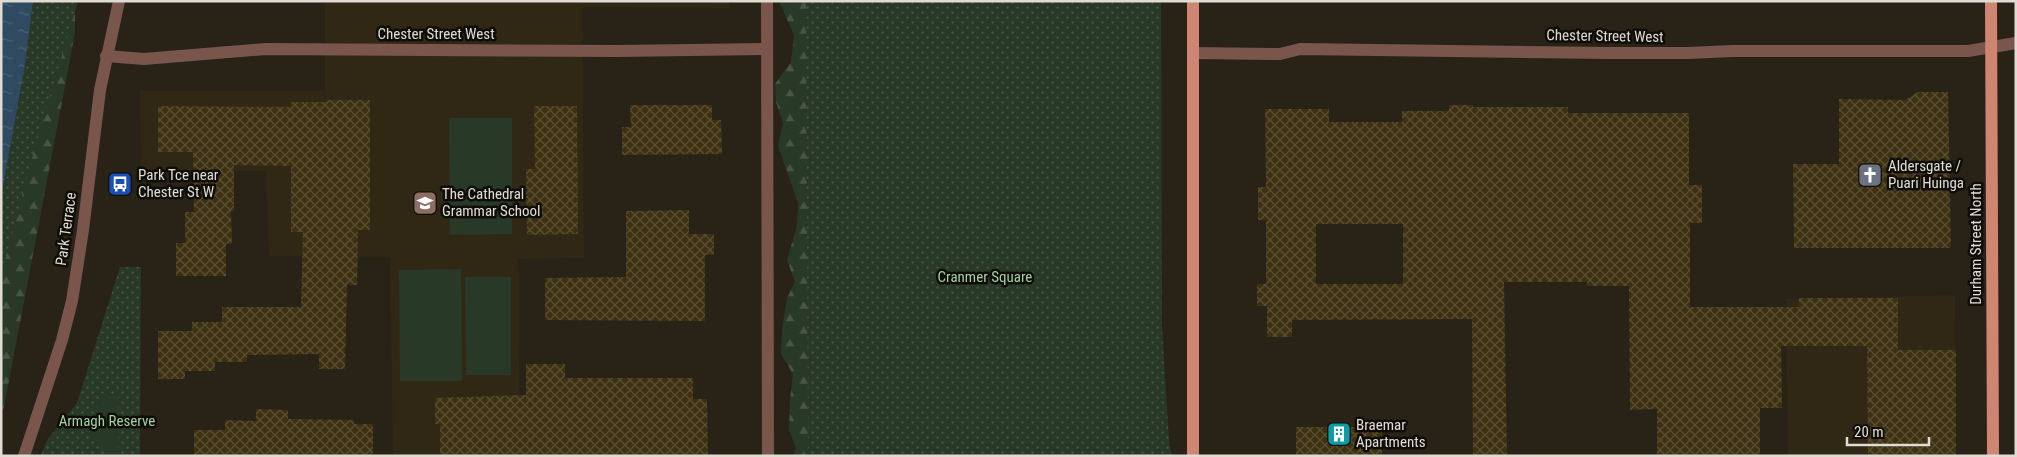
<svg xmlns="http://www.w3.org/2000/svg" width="2017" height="457" viewBox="0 0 2017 457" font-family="'Roboto Condensed',sans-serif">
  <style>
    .built { fill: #302815 }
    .forest { fill: url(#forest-firs) }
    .park { fill: url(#park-dots) }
    .garden { fill: #293927 }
    .water { fill: url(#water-ripples) }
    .building { fill: url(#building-cross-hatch); fill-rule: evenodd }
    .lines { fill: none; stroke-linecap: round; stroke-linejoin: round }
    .minor { stroke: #79554c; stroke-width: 12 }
    .major { stroke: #ce8572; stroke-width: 12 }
    .labels { text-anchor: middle; stroke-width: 5; stroke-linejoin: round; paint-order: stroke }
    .street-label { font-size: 15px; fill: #e0dcd4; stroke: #0f0d08 }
    .poi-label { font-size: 15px; fill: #e0dcd4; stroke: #0f0d08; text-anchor: start }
    .park-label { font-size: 15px; fill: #a5d09f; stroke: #0f0d08 }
  </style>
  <defs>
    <pattern id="forest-firs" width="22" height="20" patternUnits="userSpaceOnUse" patternTransform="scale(1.25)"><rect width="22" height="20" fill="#293927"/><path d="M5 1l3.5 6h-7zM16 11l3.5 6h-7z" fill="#485545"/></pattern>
    <pattern id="park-dots" width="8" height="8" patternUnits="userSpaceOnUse" patternTransform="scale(1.25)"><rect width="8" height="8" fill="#293927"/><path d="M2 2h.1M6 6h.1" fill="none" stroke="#485545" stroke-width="1.8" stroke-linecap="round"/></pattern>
    <pattern id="water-ripples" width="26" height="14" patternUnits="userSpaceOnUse" patternTransform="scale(1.25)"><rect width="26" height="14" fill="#2f4a61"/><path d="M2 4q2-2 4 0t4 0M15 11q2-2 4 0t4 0" fill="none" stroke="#4d6477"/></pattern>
    <pattern id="building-cross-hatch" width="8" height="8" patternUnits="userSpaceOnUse" patternTransform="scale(1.25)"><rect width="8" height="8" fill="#3e3111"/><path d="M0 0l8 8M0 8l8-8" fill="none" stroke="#5a4e33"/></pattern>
  </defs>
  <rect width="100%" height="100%" fill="#292317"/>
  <!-- built -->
  <g class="built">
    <polygon points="325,1 729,1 729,8 582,7 584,258 518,259 520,456 393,456 390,257 269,256 266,171 141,172 140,91 325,91"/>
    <polygon points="1955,295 1956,456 1788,456 1786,299"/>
  </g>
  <!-- forest -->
  <g class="forest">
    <polygon points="1,1 75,1 75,33 4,407 1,413"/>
    <polygon points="779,1 875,1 905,456 793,456 796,448 789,430 790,400 793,374 781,354 782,329 787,298 795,282 787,260 797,226 798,203 778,146 783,123 776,102 775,84 791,62 794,35"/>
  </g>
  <!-- park -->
  <g class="park">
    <polygon points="1,1 78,1 37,140 1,275"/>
    <polygon points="806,1 1161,1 1162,327 1169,442 1172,456 808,456"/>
    <polygon points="120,267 141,267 140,456 41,456 47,440 77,403"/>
  </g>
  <!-- garden -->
  <g class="garden">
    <polygon points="449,118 512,118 512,234 450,235"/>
    <polygon points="461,269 462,381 400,381 399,270"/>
    <polygon points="465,277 511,277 511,375 466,375"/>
    <polygon points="101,393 118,395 118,456 115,456 89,434"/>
  </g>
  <!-- water -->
  <polygon class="water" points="1,1 33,1 25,64 1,197"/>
  <!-- building -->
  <g class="building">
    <polygon points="1918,92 1948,92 1951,248 1794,248 1793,164 1839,164 1839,99 1905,100"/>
    <polygon points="326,100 370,100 370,230 358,230 357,285 347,285 345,369 319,369 319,354 247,355 247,362 215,362 215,371 185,371 185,379 158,379 158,331 192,331 192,322 222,322 222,307 301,307 303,232 291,232 291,166 234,165 234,211 231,211 232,244 226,244 226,276 176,276 176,243 185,243 185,212 194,212 193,152 158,152 158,106 291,107 291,102 326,102"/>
    <polygon points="630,105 712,105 712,120 721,120 722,154 622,155 622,127 631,127"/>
    <path d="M1449,105H1473V107H1568V113H1689V185H1702V223H1690V307H1799V298H1898V350H1956V456H1868L1867,346H1781L1782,408H1760V456H1657V409L1630,410L1629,286H1587V282H1504L1507,456H1473L1472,319L1292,320V337H1267V306H1257V284H1266V220H1258V187H1266L1265,109H1329V122H1402V111H1449ZM1316,224H1403V284H1316Z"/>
    <polygon points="534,106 577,106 578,234 527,235 526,169 535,169"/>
    <polygon points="689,210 689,234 714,234 714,255 705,255 705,321 545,320 545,278 626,277 626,211"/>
    <polygon points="526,364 565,364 565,378 693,378 693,399 707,399 708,456 440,456 440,424 435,424 435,398 526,395"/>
    <polygon points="256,409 288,410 288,419 354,420 354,424 373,424 373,456 194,456 194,430 225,430 225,420 256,421"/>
    <rect x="1296" y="427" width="86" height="29"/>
  </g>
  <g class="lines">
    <!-- minor -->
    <g class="minor">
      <polyline points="767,1 768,456"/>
      <polyline points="1193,53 1280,54 1300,49 1608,53 1689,53 1732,51 1968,51 2016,43"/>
      <polyline points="106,56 144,59 266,49 617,51 767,49"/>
      <polyline points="24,456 62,340 72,301 83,230 100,90 119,1"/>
    </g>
    <!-- major -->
    <g class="major">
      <polyline points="1193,1 1193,456"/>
      <polyline points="1991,1 1993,456"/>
    </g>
  </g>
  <!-- icons -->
  <defs>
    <g id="church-square" transform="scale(1.25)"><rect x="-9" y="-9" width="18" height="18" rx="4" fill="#6b7280" stroke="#0f0d08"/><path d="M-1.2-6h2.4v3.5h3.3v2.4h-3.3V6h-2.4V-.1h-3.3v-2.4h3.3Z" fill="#fff"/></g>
    <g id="bus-square" transform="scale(1.25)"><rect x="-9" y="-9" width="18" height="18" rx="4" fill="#1a4fb4" stroke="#0f0d08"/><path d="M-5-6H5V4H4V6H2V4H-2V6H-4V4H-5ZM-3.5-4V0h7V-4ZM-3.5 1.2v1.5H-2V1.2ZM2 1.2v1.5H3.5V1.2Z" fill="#fff"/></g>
    <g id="school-square" transform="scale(1.25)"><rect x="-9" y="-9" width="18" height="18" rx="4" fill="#8d6e63" stroke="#0f0d08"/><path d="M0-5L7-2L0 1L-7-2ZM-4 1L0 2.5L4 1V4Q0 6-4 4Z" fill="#fff"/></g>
    <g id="building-square" transform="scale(1.25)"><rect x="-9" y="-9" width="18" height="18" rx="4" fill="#0f9aa8" stroke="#0f0d08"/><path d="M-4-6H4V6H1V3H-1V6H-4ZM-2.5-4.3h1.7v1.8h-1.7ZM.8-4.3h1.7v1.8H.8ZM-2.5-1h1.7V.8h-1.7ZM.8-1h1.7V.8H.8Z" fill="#fff"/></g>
  </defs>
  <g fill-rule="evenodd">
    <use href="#church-square" x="1870" y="175"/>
    <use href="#bus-square" x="120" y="184"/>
    <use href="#school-square" x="425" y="203"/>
    <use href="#building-square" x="1339" y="434"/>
  </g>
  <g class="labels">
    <!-- street labels -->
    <g class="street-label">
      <text x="436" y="39">Chester Street West</text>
      <text transform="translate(1605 36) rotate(1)" y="5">Chester Street West</text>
      <text transform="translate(66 229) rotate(-82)" y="5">Park Terrace</text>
      <text transform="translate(1976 244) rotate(-90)" y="5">Durham Street North</text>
    </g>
    <!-- poi labels -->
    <g class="poi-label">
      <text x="1888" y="171">Aldersgate /<tspan x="1888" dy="17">Puari Huinga</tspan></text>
      <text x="138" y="180">Park Tce near<tspan x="138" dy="17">Chester St W</tspan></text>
      <text x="442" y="199">The Cathedral<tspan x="442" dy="17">Grammar School</tspan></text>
      <text x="1356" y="430">Braemar<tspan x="1356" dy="17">Apartments</tspan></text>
    </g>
    <!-- park labels -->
    <g class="park-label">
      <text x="985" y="282">Cranmer Square</text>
      <text x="107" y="426">Armagh Reserve</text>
    </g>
  </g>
  <!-- border -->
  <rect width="2017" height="457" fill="none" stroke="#e0dcd4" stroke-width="5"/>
  <!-- scale -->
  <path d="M1847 437v8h82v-8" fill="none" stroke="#e0dcd4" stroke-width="2.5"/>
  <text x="1854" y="437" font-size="15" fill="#e0dcd4" stroke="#0f0d08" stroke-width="4" paint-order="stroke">20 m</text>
</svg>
